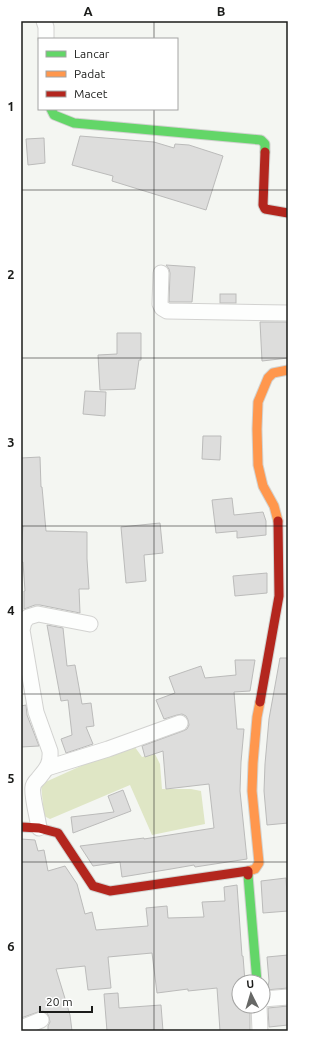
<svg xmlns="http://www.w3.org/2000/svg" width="309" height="1052" viewBox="0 0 309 1052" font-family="Ubuntu,sans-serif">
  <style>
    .grass { fill: #dfe6c5 }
    .building { fill: #dddddc; stroke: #bbbbba }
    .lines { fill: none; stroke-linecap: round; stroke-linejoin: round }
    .street-casing { stroke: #d2d2d0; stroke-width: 17 }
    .fast-casing { stroke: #d2d2d0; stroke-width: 11 }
    .slow-casing { stroke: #d2d2d0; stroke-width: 11 }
    .jam-casing { stroke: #d2d2d0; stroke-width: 11 }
    .street { stroke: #fdfefd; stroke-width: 15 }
    .fast { stroke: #63d668; stroke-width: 9 }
    .slow { stroke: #ff974d; stroke-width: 9 }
    .jam { stroke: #b3261e; stroke-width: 9 }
    .grid { fill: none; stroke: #1b1c1a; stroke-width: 1; stroke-opacity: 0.55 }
    .neatline { fill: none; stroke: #1b1c1a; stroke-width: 1.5 }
    .grid-label { font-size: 13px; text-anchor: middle; font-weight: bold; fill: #1b1c1a }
  </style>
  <rect width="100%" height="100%" fill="#f4f6f2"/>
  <!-- grass -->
  <polygon class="grass" points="132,743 142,757 155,754 160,764 162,789 191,789 201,791 205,824 152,835 130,785 50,819 44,816 41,784"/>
  <!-- building -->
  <g class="building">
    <polygon points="80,136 154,142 174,148 175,144 189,145 223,156 206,210 112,181 113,176 72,165"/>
    <polygon points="44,138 45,163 28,165 26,139"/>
    <polygon points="166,265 195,267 192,302 169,302 170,273 169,269"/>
    <rect x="220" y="294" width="16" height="9"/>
    <polygon points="260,322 287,322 288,358 262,361"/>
    <polygon points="117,333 141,333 141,360 139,360 135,389 100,390 98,355 117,354"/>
    <polygon points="85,391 106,392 105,416 83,414"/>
    <polygon points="203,436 221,436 220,460 202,459"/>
    <polygon points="40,457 41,487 42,487 46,531 87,532 87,559 89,589 79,589 80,613 40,605 35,605 24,609 24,591 25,591 23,562 21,562 21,551 23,526 21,526 21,458"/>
    <polygon points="232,498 234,515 263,512 266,521 266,535 237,538 237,531 216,533 212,500"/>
    <polygon points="160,523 163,553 144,555 146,581 126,583 121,527"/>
    <polygon points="267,573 267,593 235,596 233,576"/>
    <polygon points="47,625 63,628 67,666 75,665 82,704 91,703 94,726 86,727 93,744 66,753 61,739 72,735 68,700 61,701"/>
    <polygon points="280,658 288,658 288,823 267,825 264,791 265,764 269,719"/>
    <polygon points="235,660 255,660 250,691 234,692 237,729 244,729 241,762 240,791 247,859 195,867 194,865 171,869 122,877 120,862 93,866 80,846 144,838 144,839 214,828 209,784 166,789 163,751 145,757 142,746 183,731 187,729 189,725 188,720 186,716 182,714 177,715 164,719 156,700 175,693 169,677 201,666 205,678 236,675"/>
    <polygon points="26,705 27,715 39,746 21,747 21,706"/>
    <polygon points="123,790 131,811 73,833 71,817 114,812 108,796"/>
    <polygon points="21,839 35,840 38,851 44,850 48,871 65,866 77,884 85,914 92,912 96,930 148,926 146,908 167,906 168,918 204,917 202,902 225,901 224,887 237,885 242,956 243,956 245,982 239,982 239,1006 250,1006 250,1031 220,1031 217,988 188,991 188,989 157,993 152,953 108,957 111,988 88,990 85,966 56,969 70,1015 72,1031 48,1031 48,1026 50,1022 49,1017 47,1013 43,1011 38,1012 21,1018"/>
    <polygon points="286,878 288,911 263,913 261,881"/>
    <polygon points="288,955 288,988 266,990 268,987 269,981 267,957"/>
    <polygon points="118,993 119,1008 161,1005 163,1031 107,1031 104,994"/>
    <polygon points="288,1006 288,1025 269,1027 268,1008"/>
  </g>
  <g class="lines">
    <!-- street casing -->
    <g class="street-casing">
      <g id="street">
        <polyline points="44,21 46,27 46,39"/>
        <polyline points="161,273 160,304 162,308 167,311 288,313"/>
        <polyline points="47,768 108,749 180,723"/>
        <path d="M39,828C38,819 31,794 33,787C33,784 36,781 38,779C46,769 51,765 50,751L36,712L22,630L24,622L28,617L38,614L90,624"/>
        <polyline points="263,999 288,997"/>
        <polyline points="259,1006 260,1031"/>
        <polyline points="21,1028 41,1020"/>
      </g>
    </g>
    <!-- fast casing -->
    <g class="fast-casing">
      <g id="fast">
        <polyline points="51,109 54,115 74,123 261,140 265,144 265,152"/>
        <polyline points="248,875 257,982"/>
      </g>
    </g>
    <!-- slow casing -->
    <g class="slow-casing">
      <g id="slow">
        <polyline points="278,521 274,506 263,486 258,465 257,429 258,402 268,378 273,373 288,370"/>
        <polyline points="248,871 255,869 259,863 252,791 253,763 257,717 260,702"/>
      </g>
    </g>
    <!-- jam casing -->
    <g class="jam-casing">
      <g id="jam">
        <polyline points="265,152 263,205 265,209 288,213"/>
        <polyline points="260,702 279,596 278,521"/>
        <polyline points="21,827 39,828 58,833 93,886 110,891 248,871 248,875"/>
      </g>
    </g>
    <!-- street -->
    <use href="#street" class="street"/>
    <!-- fast -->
    <use href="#fast" class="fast"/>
    <!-- slow -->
    <use href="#slow" class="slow"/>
    <!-- jam -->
    <use href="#jam" class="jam"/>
  </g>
  <!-- grid -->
  <path class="grid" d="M154,21V39M154,109V1031M21,190H288M21,358H288M21,526H288M21,694H288M21,862H288"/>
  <!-- border -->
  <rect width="309" height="1052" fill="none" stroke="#ffffff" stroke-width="44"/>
  <!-- legend -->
  <rect x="38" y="38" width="140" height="72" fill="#ffffff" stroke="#a4a4a3"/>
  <rect x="46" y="51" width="20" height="6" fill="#63d668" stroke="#a4a4a3"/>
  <text x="74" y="58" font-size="12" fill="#1b1c1a">Lancar</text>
  <rect x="46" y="71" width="20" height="6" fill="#ff974d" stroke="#a4a4a3"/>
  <text x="74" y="78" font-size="12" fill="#1b1c1a">Padat</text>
  <rect x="46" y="91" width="20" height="6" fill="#b3261e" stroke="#a4a4a3"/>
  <text x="74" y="98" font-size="12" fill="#1b1c1a">Macet</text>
  <!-- north arrow -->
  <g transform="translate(251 994) rotate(355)"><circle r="19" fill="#ffffff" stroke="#a4a4a3"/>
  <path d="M0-3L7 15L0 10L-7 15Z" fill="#676866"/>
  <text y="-6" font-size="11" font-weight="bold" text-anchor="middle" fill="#1b1c1a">U</text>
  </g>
  <!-- scale -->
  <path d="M40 1006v6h52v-6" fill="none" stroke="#1b1c1a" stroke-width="2"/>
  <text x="46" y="1006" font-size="12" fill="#1b1c1a" stroke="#ffffff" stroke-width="3" paint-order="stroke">20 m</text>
  <rect x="22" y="22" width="265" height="1008" class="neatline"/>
  <g class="grid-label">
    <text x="88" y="16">A</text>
    <text x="221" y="16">B</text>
    <text x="11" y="111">1</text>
    <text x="11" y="279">2</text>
    <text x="11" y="447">3</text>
    <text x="11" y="615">4</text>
    <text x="11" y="783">5</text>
    <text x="11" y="951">6</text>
  </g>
</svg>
